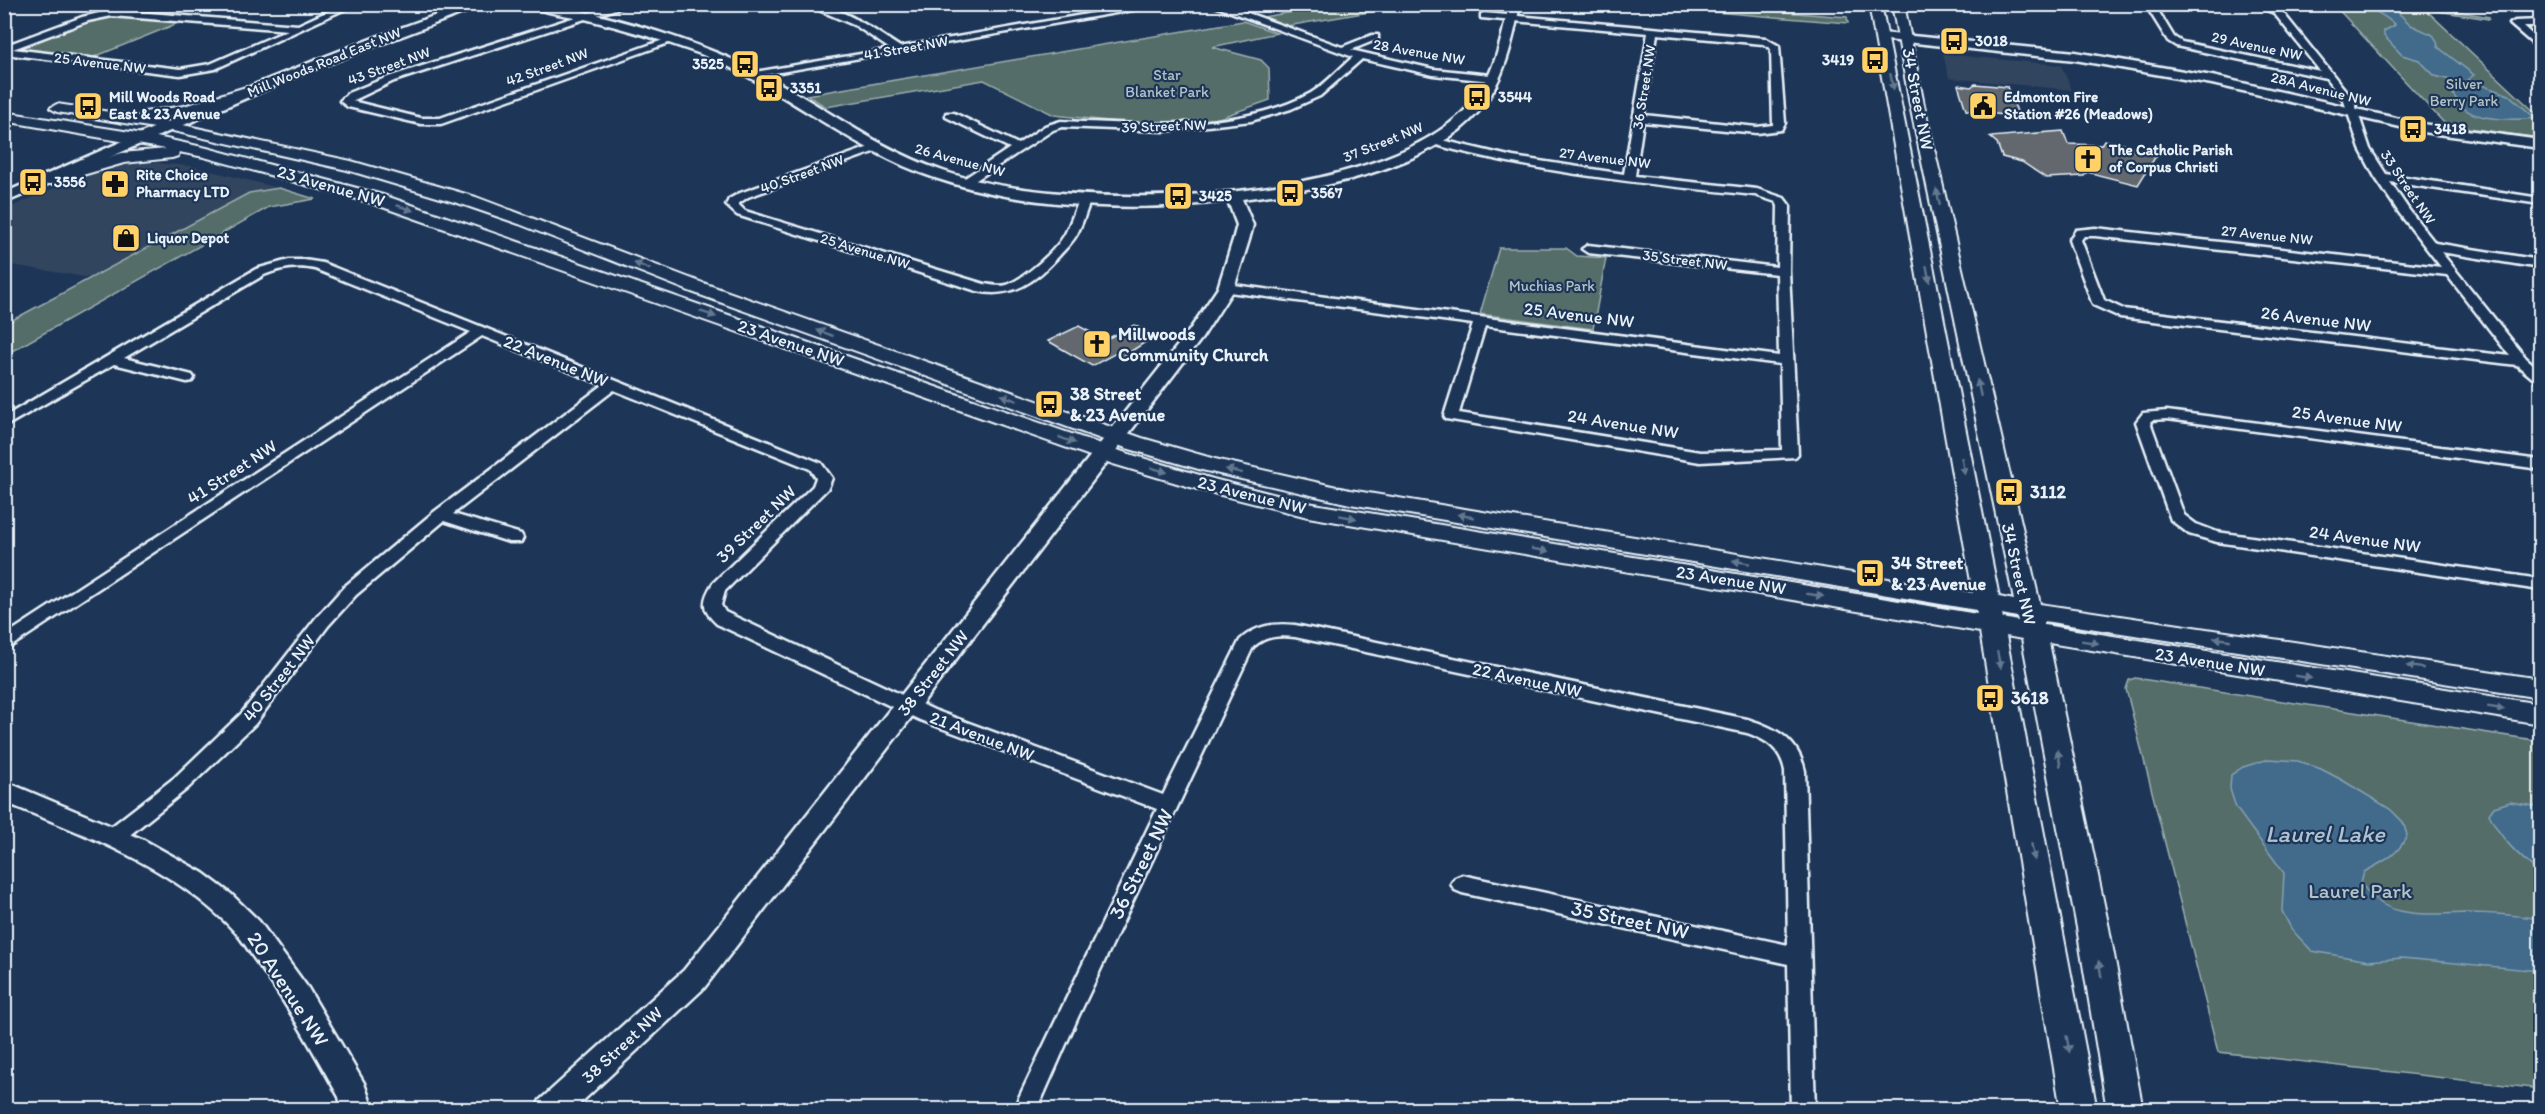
<svg xmlns="http://www.w3.org/2000/svg" width="2545" height="1114" viewBox="0 0 2545 1114" font-family="Itim,sans-serif">
  <style>
    .built { fill: #32445e }
    .green { fill: #546d69; stroke: #9eafb0; stroke-width: 1.5 }
    .water { fill: #426b8a; stroke: #84a1b6; stroke-width: 1.5 }
    .building { fill: #64676e; stroke: #e8f1f8; stroke-width: 1.5 }
    .lines { fill: none; stroke-linecap: round; stroke-linejoin: round }
    .minor-casing { stroke: #e8f1f8; stroke-width: 5 }
    .tertiary-casing { stroke: #e8f1f8; stroke-width: 5 }
    .secondary-casing { stroke: #e8f1f8; stroke-width: 4 }
    .minor { fill: #1d3557; fill-rule: evenodd }
    .tertiary { fill: #1d3557; fill-rule: evenodd }
    .secondary { fill: #1d3557; fill-rule: evenodd }
    .oneway { fill: #64778f }
    .labels { text-anchor: middle; stroke-width: 4.5; stroke-linejoin: round; paint-order: stroke }
    .far-poi-label { font-size: 15px; font-weight: bold; fill: #e8f1f8; stroke: #1d3557; text-anchor: start }
    .far-street-label { font-size: 15px; fill: #e8f1f8; stroke: #1d3557 }
    .far-park-label { font-size: 15px; fill: #b4c3c6; stroke: #1d3557 }
    .street-label { font-size: 18px; fill: #e8f1f8; stroke: #1d3557 }
    .poi-label { font-size: 18px; font-weight: bold; fill: #e8f1f8; stroke: #1d3557; text-anchor: start }
    .near-street-label { font-size: 21px; fill: #e8f1f8; stroke: #1d3557 }
    .near-park-label { font-size: 21px; fill: #b4c3c6; stroke: #1d3557 }
    .near-water-label { font-size: 24px; font-style: italic; fill: #aec2d2; stroke: #1d3557 }
  </style>
  <rect width="100%" height="100%" fill="#1d3557"/>
  <filter id="ink" filterUnits="userSpaceOnUse"><feTurbulence type="fractalNoise" baseFrequency=".0167" numOctaves="2"/><feDisplacementMap in="SourceGraphic" scale="12" xChannelSelector="R" yChannelSelector="G"/><feConvolveMatrix kernelMatrix="1 2 1 2 8 2 1 2 1" color-interpolation-filters="sRGB"/></filter>
  <g filter="url(#ink)">
    <!-- built -->
    <g class="built">
      <polygon points="1943,54 2061,65 2072,90 1949,78"/>
      <polygon points="156,163 191,166 279,188 249,193 91,278 5,264 4,210 82,176 122,165"/>
    </g>
    <!-- green -->
    <g class="green">
      <polygon points="1334,5 1334,4 1410,5 1287,26 1263,17"/>
      <polygon points="1630,5 1697,5 1847,17 1848,23"/>
      <polygon points="2334,5 2422,5 2489,17 2489,19 2425,9 2540,117 2540,138 2446,125"/>
      <polygon points="114,15 186,20 94,57 20,49 96,18"/>
      <polygon points="1243,21 1277,33 1212,47 1261,60 1269,68 1270,100 1219,118 1195,122 1127,123 1054,115 984,80 826,107 807,95"/>
      <polygon points="279,188 315,199 269,207 5,355 5,324 249,193"/>
      <polygon points="1499,248 1566,248 1577,256 1606,258 1593,329 1480,314"/>
      <polygon points="2135,678 2540,741 2540,1089 2218,1052 2126,689 2129,680"/>
    </g>
    <!-- water -->
    <g class="water">
      <path d="M2365,5H2390L2411,25L2433,35L2437,41L2438,47L2474,75L2467,80L2509,95L2535,118C2518,120 2477,121 2464,108C2459,104 2456,98 2452,93L2459,82L2435,76L2419,60L2402,55L2384,36V31L2395,25C2387,16 2375,12 2365,5Z"/>
      <path d="M2269,759L2298,761L2321,769L2342,780L2390,809L2403,822L2407,835C2399,855 2383,862 2364,872L2361,882C2382,921 2429,914 2466,913C2491,913 2516,915 2540,919V971L2402,958L2369,961L2312,951L2292,930L2282,911L2284,873L2236,808L2230,789L2231,775L2243,767Z"/>
      <path d="M2510,802L2540,807V873C2520,857 2500,839 2489,814L2494,807Z"/>
    </g>
    <!-- building -->
    <g class="building">
      <polygon points="1975,84 2008,87 2019,117 1966,110 1958,85 1971,87"/>
      <polygon points="2063,131 2068,144 2101,145 2104,140 2137,147 2134,151 2156,156 2138,185 2087,172 2084,176 2046,178 2022,162 2002,157 1997,143 1990,137"/>
      <polygon points="1134,325 1155,336 1122,357 1116,353 1092,366 1048,341 1079,326 1105,340"/>
    </g>
    <g class="lines">
      <!-- minor casing -->
      <g class="minor-casing">
        <g id="minor">
          <path d="M344,4H356L215,69L180,75L4,54V46L82,17L112,10L298,25ZM112,16L288,30L210,64L180,69L13,49L88,21Z"/>
          <polygon points="616,4 631,4 394,81 352,101 421,118 440,118 669,38 677,40 441,124 421,124 348,107 340,101 348,93 388,77"/>
          <path d="M805,4C840,4 872,29 900,47L1145,4H1167L752,77L750,75L755,72L890,49L856,26Z"/>
          <path d="M1209,4H1223L1342,47L1372,35H1378V39L1351,50L1433,69L1491,75L1496,78L1491,81L1433,75L1362,59L1320,96L1291,109L1251,121L1164,131L1062,127L1053,130L970,184H962V180L1010,148L946,117V113H954L1018,144L1045,126L1061,121C1140,124 1240,132 1311,93C1326,84 1340,68 1353,57Z"/>
          <path d="M2145,4H2154L2174,37L2182,42L2320,71L2274,13L2252,4H2266L2280,9L2354,101L2370,149L2386,174L2540,198V204L2390,182L2409,210L2435,243L2540,260V268L2441,252L2526,358L2540,370V381L2535,380L2517,365L2120,317L2093,305L2069,240L2076,230L2095,228L2441,267L2400,214L2375,177L2360,149L2344,101L2326,78L2176,46L2168,41ZM2084,236H2095L2447,275L2510,356L2123,309L2104,300L2081,240Z"/>
          <path d="M1484,13L1765,38L1779,46L1785,123L1781,130L1757,133L1643,122L1635,176L1757,189L1784,198L1790,206L1789,271L1798,454L1795,457L1700,462L1446,419L1444,416L1473,324L1221,291L1220,288L1221,285L1226,284L1779,356L1777,274L1588,253L1582,249L1588,245L1777,267L1778,206L1776,202L1755,195C1645,184 1536,173 1429,143V139L1433,138L1513,157L1624,174L1648,33L1481,18V14ZM1657,34L1763,44L1771,49L1773,125L1757,127L1644,115ZM1485,326L1780,364L1782,450L1700,452L1459,413Z"/>
          <polygon points="2540,20 2540,26 2523,26 2540,42 2540,50 2510,24 2515,21"/>
          <path d="M875,145L880,148L879,150L748,197L738,204L745,211L984,284C991,285 999,287 1007,285C1025,278 1058,249 1066,232C1072,220 1075,208 1081,197H1089L1091,199C1086,211 1083,223 1077,234C1073,242 1065,249 1059,256C1036,281 1013,299 977,291L737,215L726,205L729,199L740,193Z"/>
          <path d="M289,260H304L323,263L821,463L832,478L828,488L725,591L721,605L725,612L934,710L1163,795L1240,640C1256,625 1274,623 1295,625L1747,719C1776,728 1798,739 1805,771L1815,1110H1791L1788,964L1462,893L1455,890L1451,884L1455,878L1462,875L1788,945L1785,771C1781,749 1767,740 1747,733L1295,637C1278,635 1266,636 1253,647L1078,1017L1037,1110H1013L1157,809L920,720L717,624C701,610 702,600 713,583L813,486L816,478L810,469L614,390L453,514L521,534L523,538L521,542H509L444,521L356,595L328,626L255,724L188,788L121,842L114,844L107,842L104,836L107,830L174,778L241,714L316,618L344,587L434,512L603,385L482,336L4,651V636L471,332L315,269C297,265 281,268 264,275L124,358L192,375L194,378L192,381L187,382L114,364L4,427V417L256,269Z"/>
          <polygon points="2167,411 2540,460 2540,469 2167,419 2152,420 2150,422 2184,515 2196,524 2217,532 2540,579 2540,590 2217,542 2189,534 2171,520 2136,422 2143,413"/>
        </g>
      </g>
      <!-- tertiary casing -->
      <g class="tertiary-casing">
        <g id="tertiary">
          <path d="M469,4H487L304,73L4,203V193C158,126 310,57 469,4Z"/>
          <path d="M528,4C556,4 582,11 610,18C671,34 732,55 786,87C838,117 886,152 943,171C1067,214 1374,208 1468,107C1493,81 1502,39 1509,4H1520C1513,41 1504,82 1479,111C1429,170 1315,190 1242,199L1253,225L1249,240L1234,288L1202,338L704,988L573,1110H536L540,1100L684,970L1189,331L1218,288L1233,240L1237,225L1228,201C1122,214 985,207 889,159C823,127 767,80 698,53C662,40 626,29 589,20C573,16 540,13 528,4Z"/>
          <polygon points="1882,33 2075,52 2212,76 2422,124 2540,140 2540,148 2422,132 2212,84 2075,60 1878,39 1876,37"/>
          <path d="M4,781L142,839L203,873L231,894L259,921L308,988L364,1083L373,1110H342L339,1097C312,1049 286,1001 253,957C248,949 243,941 237,934C176,867 86,835 4,802Z"/>
        </g>
      </g>
      <!-- secondary casing -->
      <g class="secondary-casing">
        <path id="secondary" d="M1869,4H1881L1999,597L2014,600L1910,105L1892,4H1904L1924,105L2040,604L2540,679V698L2044,621V625L2540,704V724L2049,643L2109,928L2143,1110H2107L2077,928L2022,639L2006,636L2097,1110H2061L1980,632L1308,517L1197,489L1113,464L371,203L204,157L179,152L178,156L172,158L124,163L52,184H40L38,181L40,178L122,153L166,149L4,121V112L143,134L207,148L383,195L1129,454L1213,479L1308,503L1977,614L1976,610L1350,504L1202,470L1126,448L689,291L519,224L464,205L347,170L173,131L57,112L50,108L57,104L143,117L144,112L184,106L246,87H256L258,90L256,93L191,113L155,119L351,161L476,197L703,283L1142,438L1215,459L1350,490L1973,593ZM2002,614L2017,617L2018,621L2003,618Z"/>
      </g>
      <!-- minor -->
      <use href="#minor" class="minor"/>
      <!-- tertiary -->
      <use href="#tertiary" class="tertiary"/>
      <!-- secondary -->
      <use href="#secondary" class="secondary"/>
    </g>
    <!-- one-way arrows -->
    <defs><path id="oneway-solid" d="M-6-.8H1V-3.2L6.5 0L1 3.2V.8H-6Z" transform="scale(1.5)"/></defs>
    <g class="oneway">
      <use href="#oneway-solid" transform="translate(1892 82) rotate(79)"/>
      <use href="#oneway-solid" transform="translate(1938 197) rotate(-102)"/>
      <use href="#oneway-solid" transform="translate(405 208) rotate(18)"/>
      <use href="#oneway-solid" transform="translate(642 266) rotate(-158)"/>
      <use href="#oneway-solid" transform="translate(1928 274) rotate(79)"/>
      <use href="#oneway-solid" transform="translate(708 314) rotate(19)"/>
      <use href="#oneway-solid" transform="translate(825 333) rotate(-160)"/>
      <use href="#oneway-solid" transform="translate(1979 388) rotate(-102)"/>
      <use href="#oneway-solid" transform="translate(1009 398) rotate(-160)"/>
      <use href="#oneway-solid" transform="translate(1067 440) rotate(20)"/>
      <use href="#oneway-solid" transform="translate(1963 466) rotate(80)"/>
      <use href="#oneway-solid" transform="translate(1159 470) rotate(17)"/>
      <use href="#oneway-solid" transform="translate(1234 471) rotate(-166)"/>
      <use href="#oneway-solid" transform="translate(1466 516) rotate(-170)"/>
      <use href="#oneway-solid" transform="translate(1348 517) rotate(10)"/>
      <use href="#oneway-solid" transform="translate(1540 550) rotate(9)"/>
      <use href="#oneway-solid" transform="translate(1741 562) rotate(-170)"/>
      <use href="#oneway-solid" transform="translate(1815 595) rotate(9)"/>
      <use href="#oneway-solid" transform="translate(2222 639) rotate(-172)"/>
      <use href="#oneway-solid" transform="translate(2090 642) rotate(9)"/>
      <use href="#oneway-solid" transform="translate(1999 660) rotate(78)"/>
      <use href="#oneway-solid" transform="translate(2415 667) rotate(-172)"/>
      <use href="#oneway-solid" transform="translate(2303 677) rotate(9)"/>
      <use href="#oneway-solid" transform="translate(2496 708) rotate(9)"/>
      <use href="#oneway-solid" transform="translate(2059 758) rotate(-101)"/>
      <use href="#oneway-solid" transform="translate(2033 852) rotate(79)"/>
      <use href="#oneway-solid" transform="translate(2100 969) rotate(-100)"/>
      <use href="#oneway-solid" transform="translate(2068 1044) rotate(80)"/>
    </g>
  </g>
  <!-- icons -->
  <defs>
    <g id="bus-square" transform="scale(1.5)"><rect x="-9" y="-9" width="18" height="18" rx="4" fill="#ffd166" stroke="#1d3557"/><path d="M-5-6H5V4H4V6H2V4H-2V6H-4V4H-5ZM-3.5-4V0h7V-4ZM-3.5 1.2v1.5H-2V1.2ZM2 1.2v1.5H3.5V1.2Z" fill="#111"/></g>
    <g id="civic-square" transform="scale(1.5)"><rect x="-9" y="-9" width="18" height="18" rx="4" fill="#ffd166" stroke="#1d3557"/><path d="M-.6-6.5H3V-4.5H.6V-3L4-1V1h2V6H-6V1h2V-1L-.6-3ZM-1.2 2.5V6h2.4V2.5Z" fill="#111"/></g>
    <g id="church-square" transform="scale(1.5)"><rect x="-9" y="-9" width="18" height="18" rx="4" fill="#ffd166" stroke="#1d3557"/><path d="M-1.2-6h2.4v3.5h3.3v2.4h-3.3V6h-2.4V-.1h-3.3v-2.4h3.3Z" fill="#111"/></g>
    <g id="pharmacy-square" transform="scale(1.5)"><rect x="-9" y="-9" width="18" height="18" rx="4" fill="#ffd166" stroke="#1d3557"/><path d="M-2-6h4v4h4v4h-4v4h-4v-4h-4v-4h4Z" fill="#111"/></g>
    <g id="shop-square" transform="scale(1.5)"><rect x="-9" y="-9" width="18" height="18" rx="4" fill="#ffd166" stroke="#1d3557"/><path d="M-5-2.5h2.3a2.7 3.5 0 0 1 5.4 0H5L5.5 6h-11ZM-1.5-2.5h3a1.5 2.3 0 0 0-3 0Z" fill="#111"/></g>
  </defs>
  <g fill-rule="evenodd">
    <use href="#bus-square" x="1954" y="41"/>
    <use href="#bus-square" x="1875" y="60"/>
    <use href="#bus-square" x="745" y="64"/>
    <use href="#bus-square" x="769" y="88"/>
    <use href="#bus-square" x="1477" y="97"/>
    <use href="#bus-square" x="88" y="106"/>
    <use href="#civic-square" x="1983" y="106"/>
    <use href="#bus-square" x="2413" y="129"/>
    <use href="#church-square" x="2088" y="159"/>
    <use href="#bus-square" x="33" y="182"/>
    <use href="#pharmacy-square" x="115" y="184"/>
    <use href="#bus-square" x="1290" y="193"/>
    <use href="#bus-square" x="1178" y="196"/>
    <use href="#shop-square" x="126" y="238"/>
    <use href="#church-square" x="1097" y="344"/>
    <use href="#bus-square" x="1049" y="404"/>
    <use href="#bus-square" x="2009" y="492"/>
    <use href="#bus-square" x="1870" y="573"/>
    <use href="#bus-square" x="1990" y="698"/>
  </g>
  <g class="labels">
    <!-- far-poi labels -->
    <g class="far-poi-label">
      <text x="1975" y="46">3018</text>
      <text x="1854" y="65" text-anchor="end">3419</text>
      <text x="724" y="69" text-anchor="end">3525</text>
      <text x="790" y="93">3351</text>
      <text x="109" y="102">Mill Woods Road<tspan x="109" dy="17">East &amp; 23 Avenue</tspan></text>
      <text x="1498" y="102">3544</text>
      <text x="2004" y="102">Edmonton Fire<tspan x="2004" dy="17">Station #26 (Meadows)</tspan></text>
      <text x="2434" y="134">3418</text>
      <text x="2109" y="155">The Catholic Parish<tspan x="2109" dy="17">of Corpus Christi</tspan></text>
      <text x="136" y="180">Rite Choice<tspan x="136" dy="17">Pharmacy LTD</tspan></text>
      <text x="54" y="187">3556</text>
      <text x="1311" y="198">3567</text>
      <text x="1199" y="201">3425</text>
      <text x="147" y="243">Liquor Depot</text>
    </g>
    <!-- far-street labels -->
    <g class="far-street-label">
      <text transform="translate(2257 46) rotate(12)" y="5">29 Avenue NW</text>
      <text transform="translate(906 48) rotate(-10)" y="5">41 Street NW</text>
      <text transform="translate(1419 52) rotate(10)" y="5">28 Avenue NW</text>
      <text transform="translate(324 62) rotate(-22)" y="5">Mill Woods Road East NW</text>
      <text transform="translate(100 63) rotate(7)" y="5">25 Avenue NW</text>
      <text transform="translate(389 66) rotate(-20)" y="5">43 Street NW</text>
      <text transform="translate(547 67) rotate(-20)" y="5">42 Street NW</text>
      <text transform="translate(1644 87) rotate(-81)" y="5">36 Street NW</text>
      <text transform="translate(2321 89) rotate(14)" y="5">28A Avenue NW</text>
      <text transform="translate(1164 126) rotate(-2)" y="5">39 Street NW</text>
      <text transform="translate(1383 142) rotate(-22)" y="5">37 Street NW</text>
      <text transform="translate(1605 158) rotate(7)" y="5">27 Avenue NW</text>
      <text transform="translate(960 160) rotate(15)" y="5">26 Avenue NW</text>
      <text transform="translate(802 174) rotate(-20)" y="5">40 Street NW</text>
      <text transform="translate(2408 187) rotate(56)" y="5">33 Street NW</text>
      <text transform="translate(2267 235) rotate(6)" y="5">27 Avenue NW</text>
      <text transform="translate(865 251) rotate(17)" y="5">25 Avenue NW</text>
      <text transform="translate(1685 260) rotate(7)" y="5">35 Street NW</text>
    </g>
    <!-- far-park labels -->
    <g class="far-park-label">
      <text x="1167" y="80">Star<tspan x="1167" dy="17">Blanket Park</tspan></text>
      <text x="2464" y="89">Silver<tspan x="2464" dy="17">Berry Park</tspan></text>
      <text x="1552" y="291">Muchias Park</text>
    </g>
    <!-- street labels -->
    <g class="street-label">
      <text transform="translate(1918 99) rotate(79)" y="6">34 Street NW</text>
      <text transform="translate(331 186) rotate(16)" y="6">23 Avenue NW</text>
      <text transform="translate(1579 315) rotate(7)" y="6">25 Avenue NW</text>
      <text transform="translate(2316 319) rotate(7)" y="6">26 Avenue NW</text>
      <text transform="translate(791 343) rotate(19)" y="6">23 Avenue NW</text>
      <text transform="translate(556 361) rotate(22)" y="6">22 Avenue NW</text>
      <text transform="translate(2347 419) rotate(8)" y="6">25 Avenue NW</text>
      <text transform="translate(1623 424) rotate(9)" y="6">24 Avenue NW</text>
      <text transform="translate(232 472) rotate(-33)" y="6">41 Street NW</text>
      <text transform="translate(1252 495) rotate(14)" y="6">23 Avenue NW</text>
      <text transform="translate(756 524) rotate(-44)" y="6">39 Street NW</text>
      <text transform="translate(2365 539) rotate(8)" y="6">24 Avenue NW</text>
      <text transform="translate(2019 574) rotate(77)" y="6">34 Street NW</text>
      <text transform="translate(1731 580) rotate(9)" y="6">23 Avenue NW</text>
      <text transform="translate(2210 662) rotate(9)" y="6">23 Avenue NW</text>
      <text transform="translate(933 673) rotate(-52)" y="6">38 Street NW</text>
      <text transform="translate(279 678) rotate(-52)" y="6">40 Street NW</text>
      <text transform="translate(1527 680) rotate(12)" y="6">22 Avenue NW</text>
      <text transform="translate(982 736) rotate(21)" y="6">21 Avenue NW</text>
      <text transform="translate(622 1045) rotate(-43)" y="6">38 Street NW</text>
    </g>
    <!-- poi labels -->
    <g class="poi-label">
      <text x="1118" y="340">Millwoods<tspan x="1118" dy="21">Community Church</tspan></text>
      <text x="1070" y="400">38 Street<tspan x="1070" dy="21">&amp; 23 Avenue</tspan></text>
      <text x="2030" y="498">3112</text>
      <text x="1891" y="569">34 Street<tspan x="1891" dy="21">&amp; 23 Avenue</tspan></text>
      <text x="2011" y="704">3618</text>
    </g>
    <!-- near-street labels -->
    <g class="near-street-label">
      <text transform="translate(1141 864) rotate(-64)" y="7">36 Street NW</text>
      <text transform="translate(1630 920) rotate(12)" y="7">35 Street NW</text>
      <text transform="translate(288 989) rotate(57)" y="7">20 Avenue NW</text>
    </g>
    <!-- near-park labels -->
    <g class="near-park-label">
      <text x="2360" y="898">Laurel Park</text>
    </g>
    <!-- near-water labels -->
    <g class="near-water-label">
      <text x="2325" y="842">Laurel Lake</text>
    </g>
  </g>
  <!-- margin -->
  <rect width="2545" height="1114" fill="none" stroke="#1d3557" stroke-width="24"/>
  <rect x="12" y="12" width="2521" height="1090" fill="none" stroke="#e8f1f8" stroke-width="2" filter="url(#ink)"/>
</svg>
